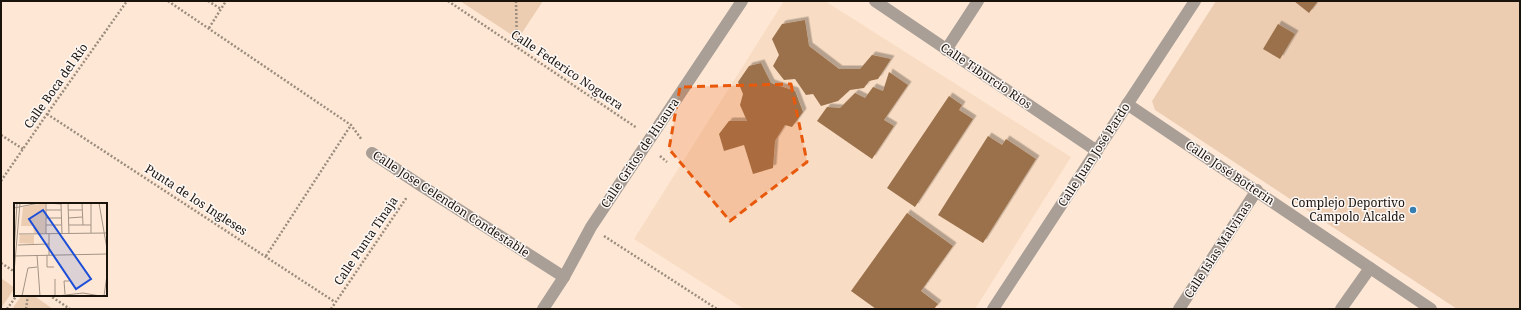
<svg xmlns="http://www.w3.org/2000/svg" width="1521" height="310" viewBox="0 0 1521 310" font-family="'Noto Serif',serif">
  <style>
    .built { fill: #f8dcc3 }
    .green { fill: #eccdb2 }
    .building { fill: #9b714b; filter: url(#shadow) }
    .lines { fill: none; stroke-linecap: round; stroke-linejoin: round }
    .path { stroke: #9b8c7e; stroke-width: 2.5; stroke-dasharray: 2 2; stroke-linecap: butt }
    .minor { stroke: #a99f97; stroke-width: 12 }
    .marked { fill: #e8590c; fill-opacity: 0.2; stroke: #e8590c; stroke-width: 3; stroke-dasharray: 8 5; stroke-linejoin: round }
    .poi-dot { fill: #347eb2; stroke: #fdf8f5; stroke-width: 1.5 }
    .labels { text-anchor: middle; stroke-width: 3; stroke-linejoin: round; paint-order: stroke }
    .street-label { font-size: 12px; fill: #1a130c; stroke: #fdf8f5 }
    .poi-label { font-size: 12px; fill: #1a130c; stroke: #fdf8f5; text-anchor: end }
    .inset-road { fill: none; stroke: #a39385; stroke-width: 1 }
    .view { fill: #1d4ed8; fill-opacity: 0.15; stroke: #1d4ed8; stroke-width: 2 }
    .inset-edge { fill: none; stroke: #1a130c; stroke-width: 2 }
  </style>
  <defs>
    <filter id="shadow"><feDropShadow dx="3.5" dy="-3.5" stdDeviation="0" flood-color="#0004"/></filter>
  </defs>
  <rect width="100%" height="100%" fill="#fee8d5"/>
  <!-- built -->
  <polygon class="built" points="784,1 825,1 1071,157 975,309 744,309 634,239"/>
  <!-- green -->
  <g class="green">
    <polygon points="460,1 543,1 518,39"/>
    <polygon points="1216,1 1520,1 1520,309 1457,309 1155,110 1152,101"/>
    <polygon points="1,278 15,288 1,308"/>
    <polygon points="22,295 33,295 53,309 12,309"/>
  </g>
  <!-- building -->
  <g class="building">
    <polygon points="1294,1 1318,1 1309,13"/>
    <polygon points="805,20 809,46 839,69 860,69 872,55 891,59 878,79 869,81 864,88 850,90 838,101 821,106 813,94 806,95 795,79 784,80 773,66 779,55 772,39 782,24"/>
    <polygon points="1278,24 1295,34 1280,59 1263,49"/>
    <polygon points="761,63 771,83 795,91 803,112 792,127 785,125 775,141 773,168 753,174 744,145 724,151 719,134 729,121 747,121 740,105 743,94 738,82 749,66"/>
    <polygon points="889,72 908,85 884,120 894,126 872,159 817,121 827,107 840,108 855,93 865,98 873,87 883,91"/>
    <polygon points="949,96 962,105 959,110 973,119 915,207 887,188"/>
    <polygon points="988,136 1002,145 1006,139 1036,159 983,243 938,215"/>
    <polygon points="907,213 953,246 921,291 938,304 934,309 876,309 851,291"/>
  </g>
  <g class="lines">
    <!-- path -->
    <g class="path">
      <polyline points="168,1 351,125 362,140"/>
      <polyline points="208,1 221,9"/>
      <polyline points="448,1 637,128"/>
      <polyline points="516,1 517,46"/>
      <polyline points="209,28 226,1"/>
      <polyline points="47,114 335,302"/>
      <polyline points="1,135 23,149"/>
      <polyline points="660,156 667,162"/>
      <polyline points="1,181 47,114 127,1"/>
      <polyline points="604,236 717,309"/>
      <polyline points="266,256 351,125"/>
      <polyline points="1,263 15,272"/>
      <polyline points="49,295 70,309"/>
      <polyline points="7,309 17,295"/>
      <polyline points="26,309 28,295"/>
      <polyline points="331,309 407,197"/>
    </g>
    <!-- minor -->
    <g class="minor">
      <polyline points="875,1 1097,151"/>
      <polyline points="946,50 978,1"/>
      <polyline points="1127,104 1431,309"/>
      <polyline points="372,153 417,183 564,277"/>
      <polyline points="543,309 564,277 591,227 742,1"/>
      <polyline points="993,309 1195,1"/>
      <polyline points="1179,309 1257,190"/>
      <polyline points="1341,309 1370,268"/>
    </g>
  </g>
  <!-- marked area -->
  <path class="marked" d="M791,84L807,162L730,221L669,149L680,87Z"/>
  <!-- markers -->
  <circle class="poi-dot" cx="1413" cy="210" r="4"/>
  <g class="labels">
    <!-- street labels -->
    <g class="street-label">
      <text transform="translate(567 70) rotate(34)" y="4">Calle Federico Noguera</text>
      <text transform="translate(986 76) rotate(34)" y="4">Calle Tiburcio Rios</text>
      <text transform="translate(56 86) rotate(-55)" y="4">Calle Boca del Río</text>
      <text transform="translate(640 153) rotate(-56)" y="4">Calle Gritos de Huaura</text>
      <text transform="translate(1094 155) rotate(-57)" y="4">Calle Juan José Pardo</text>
      <text transform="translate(1230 173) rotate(34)" y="4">Calle José Botterin</text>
      <text transform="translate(196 200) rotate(33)" y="4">Punta de los Ingleses</text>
      <text transform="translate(451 204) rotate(33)" y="4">Calle Jose Celendon Condestable</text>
      <text transform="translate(366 241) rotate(-56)" y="4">Calle Punta Tinaja</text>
      <text transform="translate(1218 250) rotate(-57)" y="4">Calle Islas Malvinas</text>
    </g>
    <!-- poi labels -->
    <g class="poi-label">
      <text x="1405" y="207">Complejo Deportivo<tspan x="1405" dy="14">Campolo Alcalde</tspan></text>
    </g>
  </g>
  <!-- overview -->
  <g transform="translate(14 203)">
    <rect width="93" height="93" fill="#fee8d5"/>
    <path d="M31,0L32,30H20L19,23H7L9,4ZM6,32H20V41L5,40Z" fill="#eccdb2"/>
    <path class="inset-road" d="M32,0V31M33,0L47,1L48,31M54,0L55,31M68,0L69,22M77,0V30M85,0L93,46M0,5L25,0M32,7H47M54,7H68M32,15H47M54,15L68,14M32,22H47M55,22H77M5,31L93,30M4,42L35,41M0,50L3,0M23,52L26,93M33,52V64H40M35,52V31M0,53L93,51M0,70L6,0M51,91L50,78H55M8,93L14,65L23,64M41,93V76M43,93L69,90L86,93M55,93H75M90,93L93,72"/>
    <path class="view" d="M29,7L77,76L62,86L15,16Z"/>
    <rect width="93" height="93" class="inset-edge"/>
  </g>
  <!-- border -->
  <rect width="1521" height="310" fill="none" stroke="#1a130c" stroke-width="4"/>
</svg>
